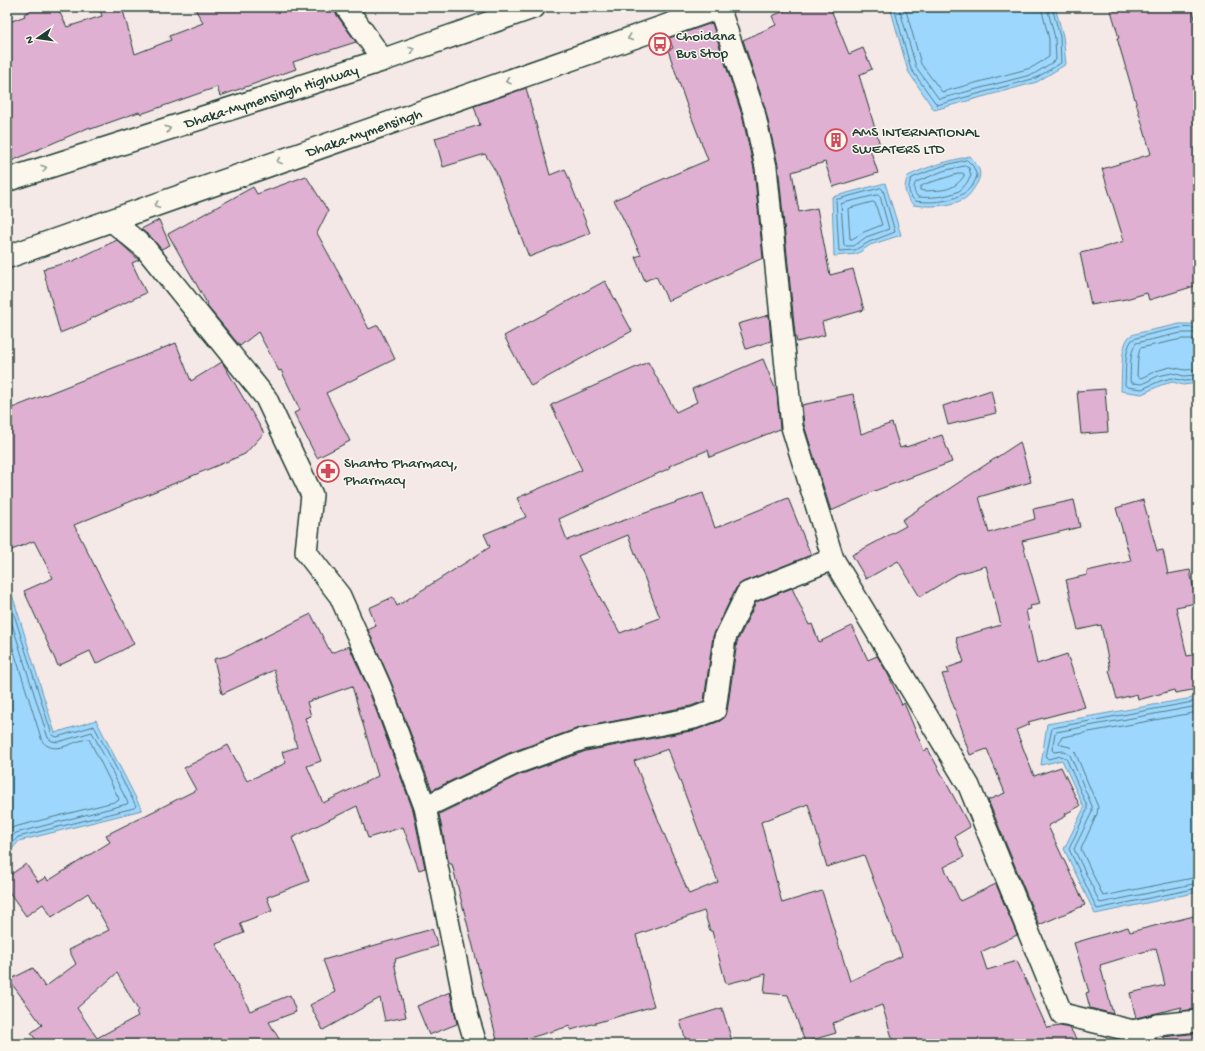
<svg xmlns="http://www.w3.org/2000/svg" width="1205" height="1051" viewBox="0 0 1205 1051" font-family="'Gochi Hand',sans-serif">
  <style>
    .water { fill: #9ed7fe; stroke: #6b99ad }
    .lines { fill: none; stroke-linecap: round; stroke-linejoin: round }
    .shore { stroke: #527b85; stroke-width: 1 }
    .building { fill: #dfb0d1; stroke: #1f3d34; fill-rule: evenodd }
    .minor-casing { stroke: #1f3d34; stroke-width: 24 }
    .trunk-casing { stroke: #1f3d34; stroke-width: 25 }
    .minor { stroke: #fbf7ec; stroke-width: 21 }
    .trunk { stroke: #fbf7ec; stroke-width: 22 }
    .oneway { stroke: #8d9a90 }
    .labels { text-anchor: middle; stroke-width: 3; stroke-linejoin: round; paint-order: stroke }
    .poi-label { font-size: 15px; fill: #1f3d34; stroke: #fbf7ec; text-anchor: start }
    .street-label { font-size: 15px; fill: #1f3d34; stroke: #fbf7ec }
  </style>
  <rect width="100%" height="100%" fill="#f5e9e7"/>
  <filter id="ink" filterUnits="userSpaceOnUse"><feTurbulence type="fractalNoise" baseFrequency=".025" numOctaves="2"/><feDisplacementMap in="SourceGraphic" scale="8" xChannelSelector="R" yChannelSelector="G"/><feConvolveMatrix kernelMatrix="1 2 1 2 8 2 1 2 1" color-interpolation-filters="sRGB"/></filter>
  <g filter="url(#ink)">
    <!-- water -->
    <g class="water">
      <polygon points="890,7 1055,7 1063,36 1066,64 1037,82 934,110 908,71"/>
      <path d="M970,156C980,168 984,174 974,188C972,191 968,197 964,199C949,207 929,207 913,205C904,194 903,189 908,176C928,166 949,161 970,156Z"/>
      <polygon points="885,183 901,235 870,245 857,254 834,256 832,197"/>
      <path d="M1179,324H1198V383L1183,385L1173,382L1161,385L1142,394L1121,391C1122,378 1120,344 1130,336C1136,332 1170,327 1179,324Z"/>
      <polygon points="7,578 55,733 96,720 142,810 19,841 7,855"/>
      <polygon points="1198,697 1198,892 1095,914 1064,849 1084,808 1062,760 1041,765 1047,724"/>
    </g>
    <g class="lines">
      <!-- shore -->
      <g class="shore">
        <polyline points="894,7 911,69 937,105 1036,78 1061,63 1060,37 1052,7"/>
        <polyline points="899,7 916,67 939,99 1034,74 1056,60 1055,38 1047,7"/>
        <polyline points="905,7 921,64 942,92 1031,68 1049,57 1049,39 1041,7"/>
        <path d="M967,160L973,166L977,176C969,201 937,204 915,201C908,194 907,187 912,178L942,166Z"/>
        <path d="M965,166L969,168L971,176C968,181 964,188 959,191C947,197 930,198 918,197C913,192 913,187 916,182L943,171Z"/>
        <path d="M962,173L964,174V176C953,192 941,190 924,191L920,190V187L925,184Z"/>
        <polygon points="881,188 883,190 895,232 869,242 855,250 839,251 836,200"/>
        <polygon points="877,195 880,196 889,229 866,237 854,246 844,246 841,204"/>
        <polygon points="873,202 875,203 882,225 864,232 852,239 850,239 848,209"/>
        <path d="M1198,328C1192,328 1185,327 1180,328C1173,329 1135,337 1132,340C1124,349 1126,374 1125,385L1127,387L1142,389L1160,381L1172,378L1184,381L1198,380"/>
        <path d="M1198,333H1181L1136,343C1129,353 1131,369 1130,381L1132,383L1142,384L1158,376L1172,373L1184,376L1198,375"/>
        <polyline points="1198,339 1182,339 1140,348 1138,357 1137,376 1141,378 1156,371 1170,367 1185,370 1198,369"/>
        <polyline points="7,592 52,735 57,737 94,726 136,806 134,808 18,837 7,849"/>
        <polyline points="7,608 48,738 52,741 58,742 92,732 128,803 127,804 16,833 7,841"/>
        <path d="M7,629L42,741C55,757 73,740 89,739L119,799L118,801L14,827L7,832"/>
        <polyline points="1198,701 1052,728 1046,757 1048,759 1061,756 1066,758 1087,806 1087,810 1069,849 1097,909 1198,888"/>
        <polyline points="1198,706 1056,732 1055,733 1052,750 1054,752 1063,751 1070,755 1092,806 1092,812 1074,849 1100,903 1198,883"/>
        <polyline points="1198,712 1062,737 1059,743 1061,745 1070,747 1075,752 1098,807 1097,814 1081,849 1103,896 1198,877"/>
      </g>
    </g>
    <!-- building -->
    <g class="building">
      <polygon points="37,7 57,7 67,27 102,16 99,7 122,7 135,54 171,40 169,36 203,23 194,7 334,7 336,14 356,42 293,62 296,69 220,96 217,87 141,114 139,112 91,129 90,127 7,163 7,23 25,16 24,14"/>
      <polygon points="794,7 830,7 849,54 863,48 872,69 859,75 880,145 870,149 878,173 833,187 825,162 792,172 799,212 817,208 830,275 853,269 864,310 822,322 825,335 797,342 795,334 778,165 765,108 743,40 776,25 772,16"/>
      <polygon points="1110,7 1192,7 1198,30 1198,285 1149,300 1147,293 1126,299 1091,305 1080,253 1098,249 1124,241 1102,169 1151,154 1117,38 1119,38"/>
      <polygon points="712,23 742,115 754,169 763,258 668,301 656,276 645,281 635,257 641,255 614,200 708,160 686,103 668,50 673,48 669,38"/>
      <polygon points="526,88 550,175 565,169 590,233 529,257 496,172 485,154 443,167 435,138 480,125 474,106"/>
      <polygon points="306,176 328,211 317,233 369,329 378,325 395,359 326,393 350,441 317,458 294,413 300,410 281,370 279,371 258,332 240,346 207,306 208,305 168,234 253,187 257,194"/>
      <polygon points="159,220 170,245 161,249 153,239 141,229"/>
      <polygon points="117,240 139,260 132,263 146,293 90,319 91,320 60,333 43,269 73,261"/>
      <polygon points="605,281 632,331 531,386 504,336"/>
      <polygon points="769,315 771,341 746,349 738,324"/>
      <polygon points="176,343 191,381 222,362 264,433 245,454 74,525 134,644 96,664 90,651 58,666 24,591 53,578 34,541 7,552 7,410"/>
      <path d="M763,359L777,393L780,429L710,457L708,450L669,466L670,468L559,519L567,540L703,493L715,528L788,498L811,555L743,582L736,588L713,636L704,701L691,706L579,728L509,753L432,790L391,682L368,630L376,626L369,608L393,597L397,606L490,547L484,534L526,517L517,498L582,470L551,405L648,362L676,412L697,402L692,389ZM628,535L660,618L620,633L614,622H613L578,556Z"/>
      <polygon points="1105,389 1108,432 1081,434 1077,391"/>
      <polygon points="991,390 996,413 948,425 943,406"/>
      <polygon points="853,394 861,434 892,423 900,448 906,446 906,447 942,435 952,462 869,493 869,494 831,511 804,425 802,405"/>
      <polygon points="1020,442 1031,482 979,497 989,533 1035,519 1033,509 1074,500 1080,527 1022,541 1040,604 1030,606 1031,609 1026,610 1037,664 1067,654 1085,707 1028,722 1030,724 1016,730 1034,776 1061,767 1080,806 1065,814 1066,816 1048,826 1085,905 1039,925 988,800 1005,793 987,749 970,755 963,735 964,735 942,674 949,673 947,668 964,662 956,638 1001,625 986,566 957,574 920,597 898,561 866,579 852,555 906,526 902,520"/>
      <polygon points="1143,500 1157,551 1163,550 1168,574 1190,570 1196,603 1176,607 1187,656 1198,654 1198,689 1175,693 1174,690 1138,700 1137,694 1117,699 1109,670 1110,669 1101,625 1078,630 1066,580 1087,575 1087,571 1131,561 1116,508"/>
      <path d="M792,588L809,625L812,624L819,642L852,626L868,660L877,656L888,674L902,705L904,703L924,751L928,749L970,827L955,836L964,857L944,867L960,901L996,884L1017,935L981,952L987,970L1017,961L1047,1028L1060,1026L1070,1028L1079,1044H894L882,1005L833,1023L836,1033L805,1042L788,995L764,993L766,974L726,984L712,931H710L704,911L636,935L649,985L648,986L654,1006L571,1030L570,1026L509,1044H498L452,864H450L448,860L439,814L519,775L586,751L696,730L720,721L725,717L727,712L737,642L756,602ZM668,749L718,882L689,894L634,761ZM808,804L827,867L864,855L902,956L850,981L822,891L782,903L761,822Z"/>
      <path d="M311,614L331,653L349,646L369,691L413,810L425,868L419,870L403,827L368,838L357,806L292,838L309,881L267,897L272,911L240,923L244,933L216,944L250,1011L290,995L296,1012L269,1022L282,1044H39L31,1033L42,1025L9,980L33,968L45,987L76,964L69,950L109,930L88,893L52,917L43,904L26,916L7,889V877L26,864L38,882L46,877L48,881L110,842L106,835L196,790L184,768L228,745L247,781L286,763L282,752L297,747L274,670L222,694L214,659L226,656ZM352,686L378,776L323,803L307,766L321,761L305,718L311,716L307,702ZM117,973L138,1010L136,1012L138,1016L97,1038L77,1008Z"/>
      <polygon points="1198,915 1198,1009 1180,1011 1182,1007 1136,1018 1130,993 1165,985 1156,948 1100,965 1113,1014 1090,1008 1086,993 1089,992 1074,943 1128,927 1130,932"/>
      <polygon points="432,929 438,946 395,959 396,961 394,962 406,1017 385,1021 380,998 323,1030 310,1005 335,992 323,960"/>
      <polygon points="450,992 457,1024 429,1035 417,1006"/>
      <polygon points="722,1008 733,1044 687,1044 680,1021"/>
      <polygon points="1198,1033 1198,1044 1171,1044 1162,1037"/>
    </g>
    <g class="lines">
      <!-- minor casing -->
      <g class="minor-casing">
        <g id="minor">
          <polyline points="346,7 383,60"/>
          <polyline points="719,7 754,112 766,167 792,427 833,559 969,786 1062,1014 1133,1031 1146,1044"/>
          <polyline points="112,221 145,248 266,398 312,495 306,552 340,596 380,686 425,807 467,1014 476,1044"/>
          <polyline points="425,807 514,764 583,739 694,718 715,710 725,638 747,593 833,559"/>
          <polyline points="1133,1031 1158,1025 1198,1021"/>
        </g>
      </g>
      <!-- trunk casing -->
      <g class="trunk-casing">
        <g id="trunk">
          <path id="s1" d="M7,180L383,60L534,7"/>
          <path id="s2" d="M7,257L720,7"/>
        </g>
      </g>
      <!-- minor -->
      <use href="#minor" class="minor"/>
      <!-- trunk -->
      <use href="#trunk" class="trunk"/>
    </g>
    <!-- one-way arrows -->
    <defs><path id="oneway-chevron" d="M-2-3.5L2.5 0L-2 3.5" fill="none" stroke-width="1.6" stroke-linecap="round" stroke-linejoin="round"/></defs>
    <g class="oneway">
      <use href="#oneway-chevron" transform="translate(630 38) rotate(161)"/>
      <use href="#oneway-chevron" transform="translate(412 50) rotate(-19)"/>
      <use href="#oneway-chevron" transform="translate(508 81) rotate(161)"/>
      <use href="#oneway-chevron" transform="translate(168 129) rotate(-18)"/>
      <use href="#oneway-chevron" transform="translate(279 161) rotate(160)"/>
      <use href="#oneway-chevron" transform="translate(44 168) rotate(-18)"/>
      <use href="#oneway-chevron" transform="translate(157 205) rotate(160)"/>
    </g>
  </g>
  <!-- icons -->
  <defs>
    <g id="bus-ring" transform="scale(1.15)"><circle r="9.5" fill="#fbf7ec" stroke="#d1495b" stroke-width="1.5"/><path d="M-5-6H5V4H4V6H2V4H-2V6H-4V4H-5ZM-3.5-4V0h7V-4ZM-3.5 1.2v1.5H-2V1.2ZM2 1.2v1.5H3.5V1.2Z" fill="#d1495b"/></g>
    <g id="building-ring" transform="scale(1.15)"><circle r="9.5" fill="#fbf7ec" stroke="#d1495b" stroke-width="1.5"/><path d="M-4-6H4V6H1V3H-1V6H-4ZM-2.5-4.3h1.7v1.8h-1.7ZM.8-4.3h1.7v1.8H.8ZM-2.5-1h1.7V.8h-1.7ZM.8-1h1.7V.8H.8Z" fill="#d1495b"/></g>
    <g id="pharmacy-ring" transform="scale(1.15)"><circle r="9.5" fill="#fbf7ec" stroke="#d1495b" stroke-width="1.5"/><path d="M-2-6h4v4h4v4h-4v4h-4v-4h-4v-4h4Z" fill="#d1495b"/></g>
  </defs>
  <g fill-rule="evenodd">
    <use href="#bus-ring" x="660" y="44"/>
    <use href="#building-ring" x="836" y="140"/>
    <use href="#pharmacy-ring" x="328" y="471"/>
  </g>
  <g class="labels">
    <!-- poi labels -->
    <g class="poi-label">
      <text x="676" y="40">Choidana<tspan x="676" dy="17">Bus Stop</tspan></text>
      <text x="852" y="136">AMS INTERNATIONAL<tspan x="852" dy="17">SWEATERS LTD</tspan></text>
      <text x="344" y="467">Shanto Pharmacy,<tspan x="344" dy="17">Pharmacy</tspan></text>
    </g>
    <!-- street labels -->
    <g class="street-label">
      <text dy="5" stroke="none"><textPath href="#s1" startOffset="277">Dhaka-Mymensingh Highway</textPath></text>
      <text dy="5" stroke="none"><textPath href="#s2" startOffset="378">Dhaka-Mymensingh</textPath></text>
    </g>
  </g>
  <!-- margin -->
  <rect width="1205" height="1051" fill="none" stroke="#fbf7ec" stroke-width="24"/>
  <rect x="12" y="12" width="1181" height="1027" fill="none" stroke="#1f3d34" stroke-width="1.5" filter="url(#ink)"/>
  <!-- north arrow -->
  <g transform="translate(38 38) rotate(257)" stroke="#fbf7ec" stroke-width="3" paint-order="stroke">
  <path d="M0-3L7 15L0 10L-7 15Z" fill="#1f3d34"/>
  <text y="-6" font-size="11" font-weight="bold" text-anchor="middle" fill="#1f3d34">N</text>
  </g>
</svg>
